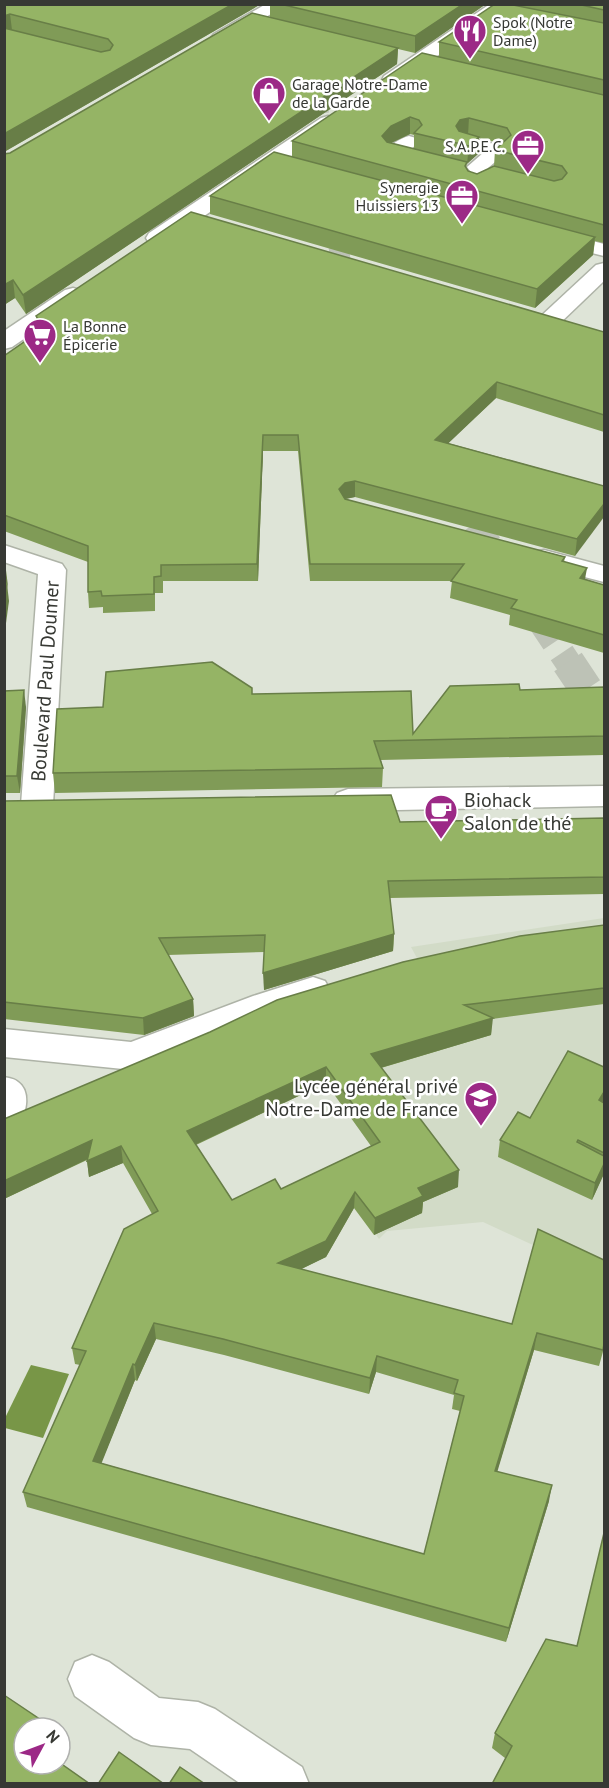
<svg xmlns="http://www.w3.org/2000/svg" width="609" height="1788" viewBox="0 0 609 1788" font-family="'PT Sans',sans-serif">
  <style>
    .built { fill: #d2dbc7 }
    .water { fill: #789647 }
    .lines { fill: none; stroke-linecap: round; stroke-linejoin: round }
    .highway-tunnel-far2 { stroke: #bdc2b6; stroke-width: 20; stroke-dasharray: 20 10; stroke-linecap: butt }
    .highway-tunnel-far1 { stroke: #bdc2b6; stroke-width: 26; stroke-dasharray: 26 13; stroke-linecap: butt }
    .highway-tunnel { stroke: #bdc2b6; stroke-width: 33; stroke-dasharray: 33 16; stroke-linecap: butt }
    .minor-casing { stroke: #aeb3a7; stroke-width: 3 }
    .minor { fill: #fff; fill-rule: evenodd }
    .wall { fill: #809b57; fill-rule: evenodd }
    .shaded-wall { fill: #687e47 }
    .building { fill: #95b465; stroke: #687e47; stroke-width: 1.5; fill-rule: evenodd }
    .labels { text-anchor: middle; stroke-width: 5; stroke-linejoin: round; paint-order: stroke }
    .far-poi-label { font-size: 16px; fill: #373934; stroke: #fff; text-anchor: start }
    .street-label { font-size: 20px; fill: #373934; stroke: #fff }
    .poi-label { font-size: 20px; fill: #373934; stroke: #fff; text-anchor: start }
  </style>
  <rect width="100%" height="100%" fill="#dee4d7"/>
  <!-- built -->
  <polygon class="built" points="604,918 604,1278 483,1222 387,1231 379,1239 364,1218 387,1168 279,1018 425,973 411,947"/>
  <!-- water -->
  <polygon class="water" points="31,1365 69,1374 43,1438 5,1428 5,1418"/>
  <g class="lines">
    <!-- highway-tunnel-far2 -->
    <polyline class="highway-tunnel-far2" points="322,4 318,107 343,277 349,289"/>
    <!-- highway-tunnel-far1 -->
    <g class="highway-tunnel-far1">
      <polyline points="348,287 354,298"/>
      <polyline points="453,491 569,664"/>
    </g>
    <!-- highway-tunnel -->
    <polyline class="highway-tunnel" points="568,662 604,716"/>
    <!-- minor casing -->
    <g class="minor-casing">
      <g id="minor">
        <polygon points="266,4 287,4 226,42 214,42 211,38 214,34"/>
        <polygon points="490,4 510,4 398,84 384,84 382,80 384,76"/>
        <polygon points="328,116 335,118 338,122 335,126 165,243 157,244 149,243 146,238 149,233 321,118"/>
        <path d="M409,136L416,138L419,142L409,151L433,157L436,161L433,165L426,167L387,157L384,153C390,145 400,138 409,136Z"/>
        <polygon points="467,137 505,147 508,151 488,168 530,179 533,183 530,187 523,189 492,181 477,180 467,167 483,153 460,147 457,143 460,139"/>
        <polygon points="551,230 604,244 604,256 543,241 540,236 543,231"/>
        <polygon points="604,263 604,281 557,326 549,328 541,326 538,321 541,316 596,265"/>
        <polygon points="73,288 81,290 84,295 81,300 12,347 4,349 4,331 65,290"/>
        <polygon points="4,545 62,564 66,570 53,805 48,812 37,816 26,812 21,805 38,574 4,562"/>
        <polygon points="544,550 604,566 604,582 534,564 531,558 534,552"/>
        <polygon points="604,786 604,806 348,811 337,807 332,800 337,793 348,789"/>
        <polygon points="313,977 325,981 330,990 325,999 277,1014 133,1070 4,1057 4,1029 131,1042 253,996"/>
        <path d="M4,1077C9,1078 15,1079 18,1082C30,1090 28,1113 18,1122C15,1125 9,1126 4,1127Z"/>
        <polygon points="92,1655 109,1662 159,1698 198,1702 215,1709 302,1767 309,1784 241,1784 190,1749 151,1745 134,1738 75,1696 68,1679 75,1662"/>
      </g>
    </g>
    <!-- minor -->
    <use href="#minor" class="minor"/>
  </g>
  <!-- wall -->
  <g class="wall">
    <polygon points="4,4 261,4 4,152"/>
    <polygon points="270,4 486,4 415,53 398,49 397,64 26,314 15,298 4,305 4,154 10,153 270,18"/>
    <path d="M511,4H604V243L595,241L593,255L535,308L210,214V196L292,157V141L439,57V42ZM410,134L414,135V149L391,143ZM479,138L502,144L495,150L494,166L477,174L468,171L466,168L467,163L478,154Z"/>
    <polygon points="36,316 604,332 604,432 496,398 448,443 604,486 575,556 355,497 345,499 565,557 564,562 585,579 604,585 604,653 509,625 510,615 450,598 452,581 310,581 298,451 263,451 258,581 163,581 163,593 155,593 155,611 103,613 103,607 89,608 88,592 88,562 4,531 4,356 38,332"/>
    <polygon points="604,687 604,755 381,760 383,768 382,787 55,793 53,773 103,707 252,694 413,734 520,690"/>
    <polygon points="4,691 26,707 20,793 4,793"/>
    <polygon points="4,801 400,822 604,818 604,894 390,898 394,934 393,951 264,990 265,952 168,955 193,999 194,1016 144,1035 4,1019"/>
    <path d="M604,925V1004L492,1019L491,1035L381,1068L458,1187L423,1202L422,1213L374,1235L354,1208L326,1257L301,1269L604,1348L599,1366L534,1350L497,1471L549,1501L506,1642L27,1507L23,1492L80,1365L75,1364L72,1348L152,1214L123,1163L89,1177L87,1160L4,1199V1119ZM326,1083L371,1146L281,1189L232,1200L196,1145ZM156,1339L224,1355L369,1394L376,1372L454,1395L452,1409L460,1411L424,1554L101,1463L135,1380L137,1381Z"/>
    <polygon points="604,1067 604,1173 592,1200 498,1157 500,1140 530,1118"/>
    <polygon points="577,1646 604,1784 505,1758 492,1748 495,1733"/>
  </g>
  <!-- shaded-wall -->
  <g class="shaded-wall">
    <polygon points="233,4 261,4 4,152 4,134"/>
    <polygon points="463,4 486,4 415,53 415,36"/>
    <polygon points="10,14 12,30 4,32 4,16"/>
    <polygon points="398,48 397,64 26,314 23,295"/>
    <polygon points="410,117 410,134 391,143 382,153 382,136 391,126"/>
    <polygon points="469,118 468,135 455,143 456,126 460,120"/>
    <polygon points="479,137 478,154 467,164 469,146"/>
    <polygon points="595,237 593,255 535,308 537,289"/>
    <polygon points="13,280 15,298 4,305 4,285"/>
    <polygon points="497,382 496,398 435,456 435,440"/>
    <polygon points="263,435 263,451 258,581 257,564"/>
    <polygon points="355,481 355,497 345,499 339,489 345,483"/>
    <polygon points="604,504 604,517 575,556 577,539"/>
    <polygon points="4,558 9,601 4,638"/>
    <polygon points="587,568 584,585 580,578"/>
    <polygon points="24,690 26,707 20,793 17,776"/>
    <polygon points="394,934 393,951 264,990 263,973"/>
    <polygon points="193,999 194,1016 144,1035 143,1018"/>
    <polygon points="493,1018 491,1035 370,1071 371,1054"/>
    <polygon points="326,1067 326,1083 188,1148 187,1131"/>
    <polygon points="604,1092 604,1103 599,1100"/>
    <polygon points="92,1140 94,1156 4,1199 4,1181"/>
    <polygon points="121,1146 123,1163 89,1177 87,1161"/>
    <polygon points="604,1164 604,1174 592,1200 595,1183"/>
    <polygon points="459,1170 458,1187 423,1202 422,1213 374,1235 375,1218 418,1188"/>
    <polygon points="355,1192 354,1208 326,1257 279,1280 278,1263"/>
    <polygon points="154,1323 156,1339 137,1381 135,1365"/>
    <polygon points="537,1333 534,1350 493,1486 495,1471"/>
    <polygon points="377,1356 376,1372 369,1394 370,1378"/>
    <polygon points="133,1364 135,1380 96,1477 93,1461"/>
    <polygon points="552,1485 549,1501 506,1642 509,1628"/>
  </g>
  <!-- building -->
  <g class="building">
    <polygon points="4,4 233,4 4,134 4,28 101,52 110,50 113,45 108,39 10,14 4,16"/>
    <polygon points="280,4 463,4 415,36"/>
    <polygon points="495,4 508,4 604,23 604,80 439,42"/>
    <polygon points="577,4 604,4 604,10"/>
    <polygon points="252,13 398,48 23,295 13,280 4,285 4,154 10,153"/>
    <path d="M422,53L604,95V225L292,141ZM410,117L419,120L422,125L414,133L469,146L479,137L459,131L456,126L460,120L469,118L507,128L511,135L495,150L562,166L567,173L562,179L554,181L494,166L477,174L468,171L465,166L467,162L387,142L382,136L391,126Z"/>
    <polygon points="274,152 595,237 537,289 210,196"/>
    <polygon points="191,212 604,332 604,415 497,382 435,440 604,486 604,504 577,539 355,481 345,483 339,489 345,499 565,557 562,561 587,568 580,578 604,585 604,635 511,608 517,600 451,581 464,564 310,564 298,435 263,435 257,564 161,565 161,576 154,577 154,594 102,596 101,591 88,592 88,546 4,515 4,356 44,328 36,316"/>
    <polygon points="4,560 7,584 4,604"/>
    <polygon points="212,662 252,688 252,694 411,691 413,734 450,686 519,684 520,690 604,687 604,736 374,741 383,768 53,773 57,709 103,707 106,672"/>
    <polygon points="24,690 17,776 4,776 4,691"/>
    <polygon points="391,795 400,822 604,818 604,877 388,881 394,934 263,973 265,935 159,938 193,999 143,1018 4,1002 4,801"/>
    <path d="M604,925V988L464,1005L493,1018L371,1054L459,1170L418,1188L423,1196L375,1218L355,1192L326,1241L278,1263L512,1324L538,1229L604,1260V1344L603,1350L537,1333L495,1471L552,1485L509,1628L23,1492L86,1351L72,1348L124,1229L158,1211L121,1146L87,1161L92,1140L4,1181V1119L210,1032L277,1000L403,962L520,936ZM326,1067L380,1142L281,1189L275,1179L232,1200L187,1131ZM154,1323L223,1339L370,1378L377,1356L458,1380L454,1393L464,1396L424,1554L93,1461L133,1364L135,1365Z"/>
    <polygon points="568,1051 604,1067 604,1092 599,1100 604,1103 604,1153 578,1140 577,1142 604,1156 604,1164 595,1183 500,1140 518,1112 530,1118"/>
    <polygon points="604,1533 604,1784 492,1784 512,1746 495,1733 546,1639 577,1646"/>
    <polygon points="4,1695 47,1724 44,1728 24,1728 24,1764 60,1764 60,1763 90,1784 4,1784"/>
    <polygon points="119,1752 164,1784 98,1784"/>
    <polygon points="180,1767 205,1784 169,1784"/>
  </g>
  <!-- icons -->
  <defs>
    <g id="restaurant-pin" transform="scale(1.725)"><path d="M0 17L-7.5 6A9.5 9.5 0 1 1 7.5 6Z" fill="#9c2986" stroke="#fff"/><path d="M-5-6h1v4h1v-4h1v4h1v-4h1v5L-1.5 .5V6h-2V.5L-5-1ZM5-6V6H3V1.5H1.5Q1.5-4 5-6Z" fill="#fff"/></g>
    <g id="shop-pin" transform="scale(1.725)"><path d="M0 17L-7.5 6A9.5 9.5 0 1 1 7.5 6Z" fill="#9c2986" stroke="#fff"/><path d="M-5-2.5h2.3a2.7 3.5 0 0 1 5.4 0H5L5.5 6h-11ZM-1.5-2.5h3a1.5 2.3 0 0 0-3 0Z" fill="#fff"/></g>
    <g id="office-pin" transform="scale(1.725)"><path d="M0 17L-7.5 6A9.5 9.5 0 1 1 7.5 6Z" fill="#9c2986" stroke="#fff"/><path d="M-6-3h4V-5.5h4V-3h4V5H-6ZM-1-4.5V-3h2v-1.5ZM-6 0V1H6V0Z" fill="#fff"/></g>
    <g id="supermarket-pin" transform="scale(1.725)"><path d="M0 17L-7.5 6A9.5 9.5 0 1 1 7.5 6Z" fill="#9c2986" stroke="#fff"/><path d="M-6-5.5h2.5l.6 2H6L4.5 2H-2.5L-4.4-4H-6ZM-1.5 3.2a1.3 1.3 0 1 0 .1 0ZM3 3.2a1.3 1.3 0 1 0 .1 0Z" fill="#fff"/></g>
    <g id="cafe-pin" transform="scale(1.725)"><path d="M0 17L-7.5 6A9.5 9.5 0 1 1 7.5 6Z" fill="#9c2986" stroke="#fff"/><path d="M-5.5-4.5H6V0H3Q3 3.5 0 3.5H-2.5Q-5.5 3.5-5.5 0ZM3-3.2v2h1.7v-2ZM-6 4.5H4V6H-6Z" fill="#fff"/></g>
    <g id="school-pin" transform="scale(1.725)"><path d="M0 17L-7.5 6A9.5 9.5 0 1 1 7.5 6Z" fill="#9c2986" stroke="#fff"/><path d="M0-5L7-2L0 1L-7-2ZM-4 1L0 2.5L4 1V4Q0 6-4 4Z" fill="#fff"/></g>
  </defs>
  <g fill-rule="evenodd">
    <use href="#restaurant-pin" x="470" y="31"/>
    <use href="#shop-pin" x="269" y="93"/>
    <use href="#office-pin" x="528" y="146"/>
    <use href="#office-pin" x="462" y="196"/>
    <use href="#supermarket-pin" x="40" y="335"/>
    <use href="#cafe-pin" x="441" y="811"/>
    <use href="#school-pin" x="481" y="1098"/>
  </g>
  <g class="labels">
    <!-- far-poi labels -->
    <g class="far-poi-label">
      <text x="493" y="28">Spok (Notre<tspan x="493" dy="18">Dame)</tspan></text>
      <text x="292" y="90">Garage Notre-Dame<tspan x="292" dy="18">de la Garde</tspan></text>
      <text x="505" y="152" text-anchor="end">S.A.P.E.C.</text>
      <text x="439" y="193" text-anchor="end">Synergie<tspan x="439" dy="18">Huissiers 13</tspan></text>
      <text x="63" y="332">La Bonne<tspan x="63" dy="18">Épicerie</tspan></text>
    </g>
    <!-- street labels -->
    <g class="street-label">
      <text transform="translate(45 681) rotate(-86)" y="7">Boulevard Paul Doumer</text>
    </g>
    <!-- poi labels -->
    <g class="poi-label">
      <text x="464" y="807">Biohack<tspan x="464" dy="23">Salon de thé</tspan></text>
      <text x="458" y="1093" text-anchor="end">Lycée général privé<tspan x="458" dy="23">Notre-Dame de France</tspan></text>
    </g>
  </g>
  <!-- border -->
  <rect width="609" height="1788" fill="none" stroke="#373934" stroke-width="12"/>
  <!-- north arrow -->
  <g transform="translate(42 1746) rotate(49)"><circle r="28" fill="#ffffff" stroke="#afb0ae" stroke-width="1.5"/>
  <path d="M0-4.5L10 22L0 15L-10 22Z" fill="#9c2986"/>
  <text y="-9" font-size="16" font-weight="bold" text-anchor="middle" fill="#373934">N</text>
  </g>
</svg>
